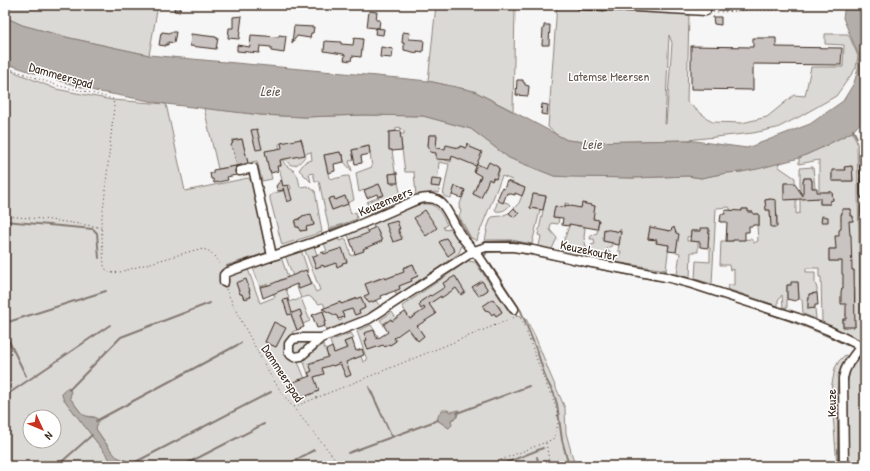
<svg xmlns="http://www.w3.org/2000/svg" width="870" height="471" viewBox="0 0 870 471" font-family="'Patrick Hand',sans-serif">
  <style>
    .green { fill: #dbd9d6; stroke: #8b827a; fill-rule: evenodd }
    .water { fill: #b4aeaa; stroke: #847972 }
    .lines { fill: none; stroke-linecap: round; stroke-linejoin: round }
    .stream { stroke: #847972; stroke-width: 2 }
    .building { fill: #c9c3c1; stroke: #3b2a1e }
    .minor-casing { stroke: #3b2a1e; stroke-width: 11 }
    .path { stroke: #3b2a1e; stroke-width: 1; stroke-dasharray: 1 3; stroke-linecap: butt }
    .minor { stroke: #fff; stroke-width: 8 }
    .labels { text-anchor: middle; stroke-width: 3; stroke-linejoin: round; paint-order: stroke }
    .street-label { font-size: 13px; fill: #3b2a1e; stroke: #fff }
    .park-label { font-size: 13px; fill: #63564c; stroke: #fff }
    .water-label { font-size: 14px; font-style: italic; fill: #65584f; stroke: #fff }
  </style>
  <rect width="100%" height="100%" fill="#f7f6f6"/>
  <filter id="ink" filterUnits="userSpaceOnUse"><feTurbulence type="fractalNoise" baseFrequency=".025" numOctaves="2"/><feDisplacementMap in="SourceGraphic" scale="8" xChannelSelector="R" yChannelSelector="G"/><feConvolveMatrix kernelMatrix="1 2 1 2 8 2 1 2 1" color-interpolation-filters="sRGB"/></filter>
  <g filter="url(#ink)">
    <!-- green -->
    <g class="green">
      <polygon points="5,5 158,5 149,55 70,38 22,25 5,17"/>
      <polygon points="436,5 484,5 515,7 513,111 474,91 428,81"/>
      <path d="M557,5H670L689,13L687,102L712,122L742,123L767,117L794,95L805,96L811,67H843L844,45L825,44V34H848L851,40L858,56L856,68L836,96L799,117L777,128L753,133L687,140L585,142L567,140L557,135L548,127ZM669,35L672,43L666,124H665Z"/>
      <path d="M681,5H789C778,8 766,7 755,7C730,7 705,7 681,5Z"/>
      <path d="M5,68L56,89L112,100L166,104L185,191L248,178L253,182L269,255L228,276L248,269L260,303L275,297L274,294H272L268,284L260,287L253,268L281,257L288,277L278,281L281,290L286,289L289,298L283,301L284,304L294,300L295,301L301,298L285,255L301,250L308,271H307L306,270L312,284L316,292L320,290L304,248L314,246L317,255L312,257L316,268L323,265L324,267L328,266L323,252L327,251L323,241L338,237L339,241L346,239L351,256L364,250L359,237L350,240L347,233L365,226L372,245L382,241L376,227L374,228L372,223L421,204C437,202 441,213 447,225L443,227L445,230L450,228L462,245L459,253L397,297L395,291L400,288L395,275L386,279L390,292L386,295L380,278L366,284L372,302L376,301L381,307C364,318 346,327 326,329L323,326L325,325L324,322L326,321L323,312L325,311L324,304L322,303L319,304L309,296L301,298L310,321L303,324L300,316L302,315L300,310L291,314L297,330L292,332L293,335C280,343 282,359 298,362L308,386L306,396L315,392L303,360L309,356L323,344L332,365L333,366L341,363L337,352L334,353L330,341L351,333L354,338L344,342L351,360L361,356L363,362L367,360L357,331L371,325L385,347L389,344L390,345L396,341L394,338L391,319L383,324L380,320L392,312L399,323L403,321L414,337L418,340L424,336L417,326L422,322L417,314L410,319L402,306L468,261L475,262L510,313L526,319L535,336L550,374L565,408L566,433L575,466H131V463L115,456L96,429L97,424L95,417L86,416L83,415L70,398L71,393L69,387L64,390L62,394L63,398L115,466H8L5,462ZM446,238L455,251L440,242ZM332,252L347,262L342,263V265L337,266ZM413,264L416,271H417L418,276L411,279L412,281L408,282L403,268ZM455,276L460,284L449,292ZM482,281L488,290L479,296L473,287ZM236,283L250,291H249L251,297L244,299L242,294H240ZM430,295L434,301L429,304L436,314L431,317L420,302ZM361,297L365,308L361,310V309L359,310L360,313L355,315L350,301ZM493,299L498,307L499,306L502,312L496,316L494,313L492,315L491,314L492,313L489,308L485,310L483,306ZM340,302L344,311L342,312L344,317L341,318L342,320L339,321L337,315H334L331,306ZM274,323L285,328L276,347L265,342ZM364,333L379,346L368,350L365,341L367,340ZM319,360L324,374L310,378L308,373L312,371L309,363ZM301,379L305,388L294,392L291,383ZM447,410L451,412L457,417L451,420L449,428L437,420ZM30,417H54V441H30Z"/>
      <path d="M204,108L261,115L305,117L363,115L423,116L471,129L509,158L554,176L633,178L688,176L701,178L726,173L741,172L779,163V167L795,178V185L793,183H786L784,184V191L796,199V214L800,213V168L813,167L815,188H812V180H811V178H804L803,180L810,198H819V160L799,164V158L819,149L852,132L856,140L857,144L861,341L822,322L821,277H819V268H806V272H815V283L817,288V293L809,294L808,308H815L816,319L803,314L802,299H799L798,282L791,285H787V308L783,307L782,295L778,300V306L727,289L729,285H734V269L730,270L729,265H720L721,241H733L736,211L730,210V208L729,207L716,208L712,284L695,279L696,261L710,262V248H708L709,236L706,233H709V228L700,231H691V236L687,237V241H698V252H691L690,278L677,274L680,253L676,252L678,234L674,233V228H672L671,231L650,228L648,239H657L656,243L669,245L666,270L615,262L616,259H619L621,251H618L621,230L620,229V232L604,230L603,241L612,243L611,247H608L607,251L610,252L609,260L592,257L591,245L595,244L594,239H590L591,235L597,233L599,221L595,220L593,216L595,206L582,203L577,226L585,227L584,238L587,251L586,257L559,251L566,235L569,226L572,206H569V204L565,203V208L555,207L553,217L559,218L558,224L551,223L550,230L557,238L552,249L539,246L541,236L538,235L546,196L534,194L531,208L540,210L532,244L511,240H485L487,231H486L491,218L492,217L501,216L509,213L512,216L514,217L519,214L514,208L519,203L525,188L511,182L512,180L502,176L478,236L477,241L471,238L459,216L461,211L459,207L465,190L455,186L451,198L446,197L443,195L449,164L439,162L437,185L440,186L439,193L435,192L416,196L414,172H405L400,134H404V131L401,130L400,127L396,128V131L389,132V149L392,150L395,172H397V173L389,174L390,183H398L402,200L370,213L367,202L383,195L379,184L359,192L356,173L372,167L369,146L352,150L354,160L349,161L352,171L344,162L343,155H341L340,152L324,155L329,178C336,180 342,176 349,176L354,200L347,203L345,196L335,200L334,197L328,199L332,210L348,204L351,214L356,212L357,219L329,229L319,181H315L313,173L309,174L311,182L299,170L305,162L312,160L311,152L307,153C302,162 293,172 285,159L303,145L302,142L281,143L279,144L280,152L266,155L272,179L262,181L257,161L248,163L242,139L232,140V149H233L241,165L218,169ZM429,135H437L430,152L429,147L428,146ZM460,146L466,148L467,146H468L470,147L469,158L467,162L458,158V151ZM454,147L451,162L443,159L445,149ZM489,163L498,167V168L500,169L496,179L493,178L492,181L487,178L481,197L473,194L485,167L486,168ZM852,166L853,181H832V171L845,170V167ZM823,192H832L833,200L830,201V204H820V200H823ZM769,199L776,200V201L772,214H777V223H771L770,210H766L765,200ZM742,209H748V212H753V214H759V225H757L758,241L754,243L751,239L738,240ZM842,209H851V216H853V221H841ZM840,229H849L850,235L839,236ZM829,249H838L851,261H829ZM846,270H854V281L843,284ZM842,288H855V302H841ZM846,313H854L855,327L843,326V319H846Z"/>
      <path d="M282,158C284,166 288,166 294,171C298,175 299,181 300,187L307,186L315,191L322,232L282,245L270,199V196L274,193L291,189L290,185L283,186L279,166H281L280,159ZM302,217L313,220L314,225L306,227L307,230L300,231L299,227H296L295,223L296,220Z"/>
      <path d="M498,200L508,203L510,205C506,210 502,212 496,211L495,209Z"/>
      <polygon points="294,341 312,341 299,355 293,353 291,345"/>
      <polygon points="863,352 865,352 865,466 837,466 831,389 835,368 839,361 845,355 857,360"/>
    </g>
    <!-- water -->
    <g class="water">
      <polygon points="845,5 865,5 865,118 852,132 819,149 799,158 758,169 741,172 726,173 701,178 688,176 633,178 570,177 554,176 509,158 471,129 423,116 363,115 305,117 261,115 166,104 95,91 34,73 5,63 5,17 22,25 70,38 149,55 398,78 428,81 474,91 567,140 585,142 687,140 747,148 810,124 843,101 854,83 858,69 859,56 843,18"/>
      <path d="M69,387L71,393L70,398C73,402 81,415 86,416C91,418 94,416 99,420L97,424L96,429C102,438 108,448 115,455C119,460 126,459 131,463V466H115L63,398L62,395L64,390Z"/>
      <polygon points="442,410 447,410 451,412 459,410 457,417 451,420 452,425 449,428 437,420 439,414"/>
    </g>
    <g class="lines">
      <!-- stream -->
      <g class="stream">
        <polyline points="862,121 865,121"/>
        <polyline points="853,130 857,138"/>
        <polyline points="859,144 860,173"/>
        <polyline points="860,179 861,198"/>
        <polyline points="861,206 861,215"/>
        <polyline points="456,215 470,239"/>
        <polyline points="364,218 385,208"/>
        <polyline points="5,221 93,229 97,233 99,258"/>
        <polyline points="861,221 862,235"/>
        <polyline points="330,230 357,221"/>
        <polyline points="862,241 862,258"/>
        <polyline points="484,242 511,241 531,245"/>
        <polyline points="537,246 550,250"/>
        <polyline points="485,255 486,253 488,252 513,251 562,261"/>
        <polyline points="570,263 657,280"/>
        <polyline points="616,263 662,272 666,271"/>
        <polyline points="490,264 521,311 538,354 546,379 554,394 557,404 562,440 569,466"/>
        <polyline points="862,264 862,276"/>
        <polyline points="227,266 267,253"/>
        <polyline points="672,274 689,279"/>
        <polyline points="695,280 721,289"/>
        <polyline points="863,282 863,296"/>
        <path d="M689,287C742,305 797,320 847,345"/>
        <polyline points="727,291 740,295"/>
        <polyline points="863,311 864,326"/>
        <polyline points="5,323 106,291"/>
        <polyline points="5,333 26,376"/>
        <path d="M852,366C856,361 859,357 865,358"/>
        <polyline points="369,387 392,437"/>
        <polyline points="69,390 121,337 210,303"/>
        <polyline points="5,396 110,325"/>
        <polyline points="837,399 839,375 841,368 847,358"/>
        <polyline points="457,413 529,386"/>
        <polyline points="838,415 838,466"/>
        <polyline points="96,421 241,343"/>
        <polyline points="348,453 438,420"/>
        <polyline points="537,457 539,466"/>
        <polyline points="57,466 92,435"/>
        <polyline points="109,466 114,462"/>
        <polyline points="128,466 271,392"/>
        <polyline points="182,466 264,424"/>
        <polyline points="285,466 314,450"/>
        <polyline points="498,466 543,448"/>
        <polyline points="848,466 847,383 849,371"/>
      </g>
    </g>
    <!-- building -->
    <g class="building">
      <polygon points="175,5 181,5 180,12 174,11"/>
      <polygon points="369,11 377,12 376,20 380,20 379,28 376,28 384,29 383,35 375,34 376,28 367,27"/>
      <polygon points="242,16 239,39 228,38 229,28 233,28 233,17"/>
      <polygon points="713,17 721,17 721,25 714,24"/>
      <polygon points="544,25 550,25 549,45 542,45 543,28 544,28"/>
      <polygon points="294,26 314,27 313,33 311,33 310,38 297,36 292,43"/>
      <polygon points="162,32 170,33 170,32 176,32 174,43 168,42 168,45 166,44 166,46 159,45 161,33 162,33"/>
      <polygon points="403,32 410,33 409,39 424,40 423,52 417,51 417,53 404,50 404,43 402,43"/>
      <polygon points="191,34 216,37 216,38 218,38 216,49 190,46"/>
      <polygon points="251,35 279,37 279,35 286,36 284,53 271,51 271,47 260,46 259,53 237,51 237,45 250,47"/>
      <polygon points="354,38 363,39 361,57 352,56 351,61 344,60 345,55 343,54 324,51 325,41 341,42 341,44 353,45"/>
      <polygon points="753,38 776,38 776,47 842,48 841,65 753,64 753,90 691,89 691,46 753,47"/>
      <polygon points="381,47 393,49 392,58 380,57"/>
      <polygon points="517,80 523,80 523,82 525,83 525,85 529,86 528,96 516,95"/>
      <polygon points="542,104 548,105 547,115 541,114"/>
      <polygon points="257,129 262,149 256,150 251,130"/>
      <polygon points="400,131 402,150 392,151 392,150 389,150 389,132"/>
      <polygon points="429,135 437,135 436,148 445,149 446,145 459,148 460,146 466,148 467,143 470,147 482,152 476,166 452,156 451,160 436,159 436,153 430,152 429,147 428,147"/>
      <polygon points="242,139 248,163 237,166 233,149 232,149 231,145 233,143 232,141"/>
      <polygon points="301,139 303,146 305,155 280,160 281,166 277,166 278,171 271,173 270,170 269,170 265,151 282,148 281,143"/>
      <polygon points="369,146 370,154 361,156 362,163 355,164 352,150"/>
      <polygon points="340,152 341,155 343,155 344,162 334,164 335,171 328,173 324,155"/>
      <polygon points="489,162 498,167 498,168 499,169 496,179 493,178 492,181 489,179 481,198 473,194 481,176 474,172 477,164 486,168"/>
      <polygon points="236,166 235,172 236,175 227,177 228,180 214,183 213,179 211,179 210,173 213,173 213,170"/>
      <polygon points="852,166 853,181 832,181 832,170 845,170 844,167"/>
      <polygon points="397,173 398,183 390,183 389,174"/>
      <polygon points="804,178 811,178 811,180 812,180 812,188 817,188 817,192 832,192 833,200 830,201 830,204 820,204 820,198 784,200 784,183 794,183 803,196 803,180 804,180"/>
      <polygon points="432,179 442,180 440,187 431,186"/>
      <polygon points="281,180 283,186 288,185 292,200 287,202 283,188 284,190 278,191 276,186"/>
      <polygon points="507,181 525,188 522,196 515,193 515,195 507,193 503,203 497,200 502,188 504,189"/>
      <polygon points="379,184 384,195 378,197 377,194 367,198 364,190"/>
      <polygon points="455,186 465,190 462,198 452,195"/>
      <polygon points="533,194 546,196 543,210 530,208"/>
      <polygon points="345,196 348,204 332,210 328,199 334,197 335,200"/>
      <polygon points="771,199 776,200 777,227 771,227 770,210 766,210 765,200"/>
      <polygon points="582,203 595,206 593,219 599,220 597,229 569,224 569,226 562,225 563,218 553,217 555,206 565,208 565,205 581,208"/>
      <polygon points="514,208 519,214 514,217 509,213"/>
      <polygon points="742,209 748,209 748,212 753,212 753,214 759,214 759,225 753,225 753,226 749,226 749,232 745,232 745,240 733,240 733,241 726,241 727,222 720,222 721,214 725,214 725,210 742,211"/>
      <polygon points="842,209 851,209 851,216 853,216 853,221 849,221 850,235 851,235 852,270 854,270 855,327 843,327 843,319 846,319 846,304 841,304 841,292 842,288 843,288 843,274 842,274 842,261 829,261 829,249 836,249 835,236 839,236 839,230 841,229 841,214 842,214"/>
      <polygon points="425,210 437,228 426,236 414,218"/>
      <polygon points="311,214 314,225 306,227 307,230 300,231 299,227 296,227 295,223 296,220 300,219 299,218 302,217 302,216"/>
      <polygon points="822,216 828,217 828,222 821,222"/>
      <polygon points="397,221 400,229 398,229 402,239 393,242 386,224"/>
      <polygon points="376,227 382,241 363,249 364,251 355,254 350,240 368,233 367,231"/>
      <polygon points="650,227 670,231 674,227 676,233 679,234 676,252 668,251 669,245 656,243 657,240 648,239"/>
      <polygon points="700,228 709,228 708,248 700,247 700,242 690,241 691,231 700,231"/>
      <polygon points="604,229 621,232 619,245 613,244 613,243 603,241"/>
      <polygon points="446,238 455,251 448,256 439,242"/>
      <polygon points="342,248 347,262 342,263 343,264 337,267 336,263 324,267 323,265 316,268 312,257 323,252 324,254"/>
      <polygon points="413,264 418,276 411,279 412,281 399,286 400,289 381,296 382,298 369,303 364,296 369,294 365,284 385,277 385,279 404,272 403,268"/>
      <polygon points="306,270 312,284 299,289 297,284 263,298 260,287 269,285"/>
      <polygon points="455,276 465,292 461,295 456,288 441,298 441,296 429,304 436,314 417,326 424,336 418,341 408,328 394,338 396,341 390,345 389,344 385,347 383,345 368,350 365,341 367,340 364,333 374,330 377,339 388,332 384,326 384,324 391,319 392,321 405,312 410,319 425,309 424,307 421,309 419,305 421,303 420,302 430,295 431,296 445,287 443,283"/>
      <polygon points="246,279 250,291 249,291 251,297 244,299 242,294 240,294 236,283"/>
      <polygon points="482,281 488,290 479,296 472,287"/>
      <polygon points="791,282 798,282 799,299 795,301 787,299 787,285 791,285"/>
      <polygon points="817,293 818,305 815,305 815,308 808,309 808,301 809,299 809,294"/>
      <polygon points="361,297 365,308 359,311 360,313 355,315 352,309 342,312 344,317 338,319 337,316 322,309 340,302 341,304"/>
      <polygon points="288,299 292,313 300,310 302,316 300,316 304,327 297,330 291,314 288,315 283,300"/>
      <polygon points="493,299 502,312 496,316 494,313 492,315 489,311 485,310 483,306"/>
      <polygon points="323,311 326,321 324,322 325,326 317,328 312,315"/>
      <polygon points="274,322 286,328 276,347 265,342"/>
      <polygon points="352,339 356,351 362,349 364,355 346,362 351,375 346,377 340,363 333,366 332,365 322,368 324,374 314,377 319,391 296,400 291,383 310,376 308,373 312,371 309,364 328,357 326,350 332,347 334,353 347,348 344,342"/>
    </g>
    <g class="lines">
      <!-- minor casing -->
      <g class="minor-casing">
        <g id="minor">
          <polyline points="581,5 635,7 706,11"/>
          <polyline points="865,141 865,194"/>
          <polyline points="240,171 253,168 272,256"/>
          <path d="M224,282V275L226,273L231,271C263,259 296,248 329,237C358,226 387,213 416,200C424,198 432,196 440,202C447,207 454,225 459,233C465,242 472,249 479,257C491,274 502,292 514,309"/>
          <polyline points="321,338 301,356 294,357 291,355 289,352 289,344 293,339 299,338 321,338 369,319 474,251 486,247 513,247 533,250 587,262 666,277 692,284 798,318 828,330 865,348"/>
          <path d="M844,466L843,378C846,364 853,357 861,346"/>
        </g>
      </g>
      <!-- path -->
      <g class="path">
        <path d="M713,12C725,12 736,11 748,10C762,9 782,13 793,5"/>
        <path d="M5,67L59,86L84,91L113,99L114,107L104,203L101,223L104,266L107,271L111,273L120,272L195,250C211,247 213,255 221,266"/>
        <polyline points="5,216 43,219 94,226 100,228 102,230"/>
        <polyline points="226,289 235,309 269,373 284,396 341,466"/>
        <polyline points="294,407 518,316"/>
        <polyline points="546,443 550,466"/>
        <polyline points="486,466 546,442 553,439 556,433 558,423 557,411 554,402 544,379 525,328 522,320 518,316"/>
      </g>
      <!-- minor -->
      <use href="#minor" class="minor"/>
    </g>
  </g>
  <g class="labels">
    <!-- street labels -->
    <g class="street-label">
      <text transform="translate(61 75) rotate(16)" y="5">Dammeerspad</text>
      <text transform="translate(385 201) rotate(-23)" y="5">Keuzemeers</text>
      <text transform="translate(589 250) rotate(12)" y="5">Keuzekouter</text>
      <text transform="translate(283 373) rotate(57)" y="5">Dammeerspad</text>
      <text transform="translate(831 403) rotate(-90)" y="5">Keuze</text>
    </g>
    <!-- park labels -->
    <g class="park-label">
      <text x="609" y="81">Latemse Meersen</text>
    </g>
    <!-- water labels -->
    <g class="water-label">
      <text x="270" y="96">Leie</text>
      <text transform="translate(592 144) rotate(-1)" y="5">Leie</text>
    </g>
  </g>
  <!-- margin -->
  <rect width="870" height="471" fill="none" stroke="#fff" stroke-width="20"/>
  <rect x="10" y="10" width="850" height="451" fill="none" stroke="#3b2a1e" stroke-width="1.5" filter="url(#ink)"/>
  <!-- north arrow -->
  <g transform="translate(42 429) rotate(134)"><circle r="19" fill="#ffffff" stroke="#b1aaa5"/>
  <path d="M0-3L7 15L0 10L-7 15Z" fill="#c8321e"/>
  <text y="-6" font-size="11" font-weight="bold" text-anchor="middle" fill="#3b2a1e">N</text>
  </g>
</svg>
